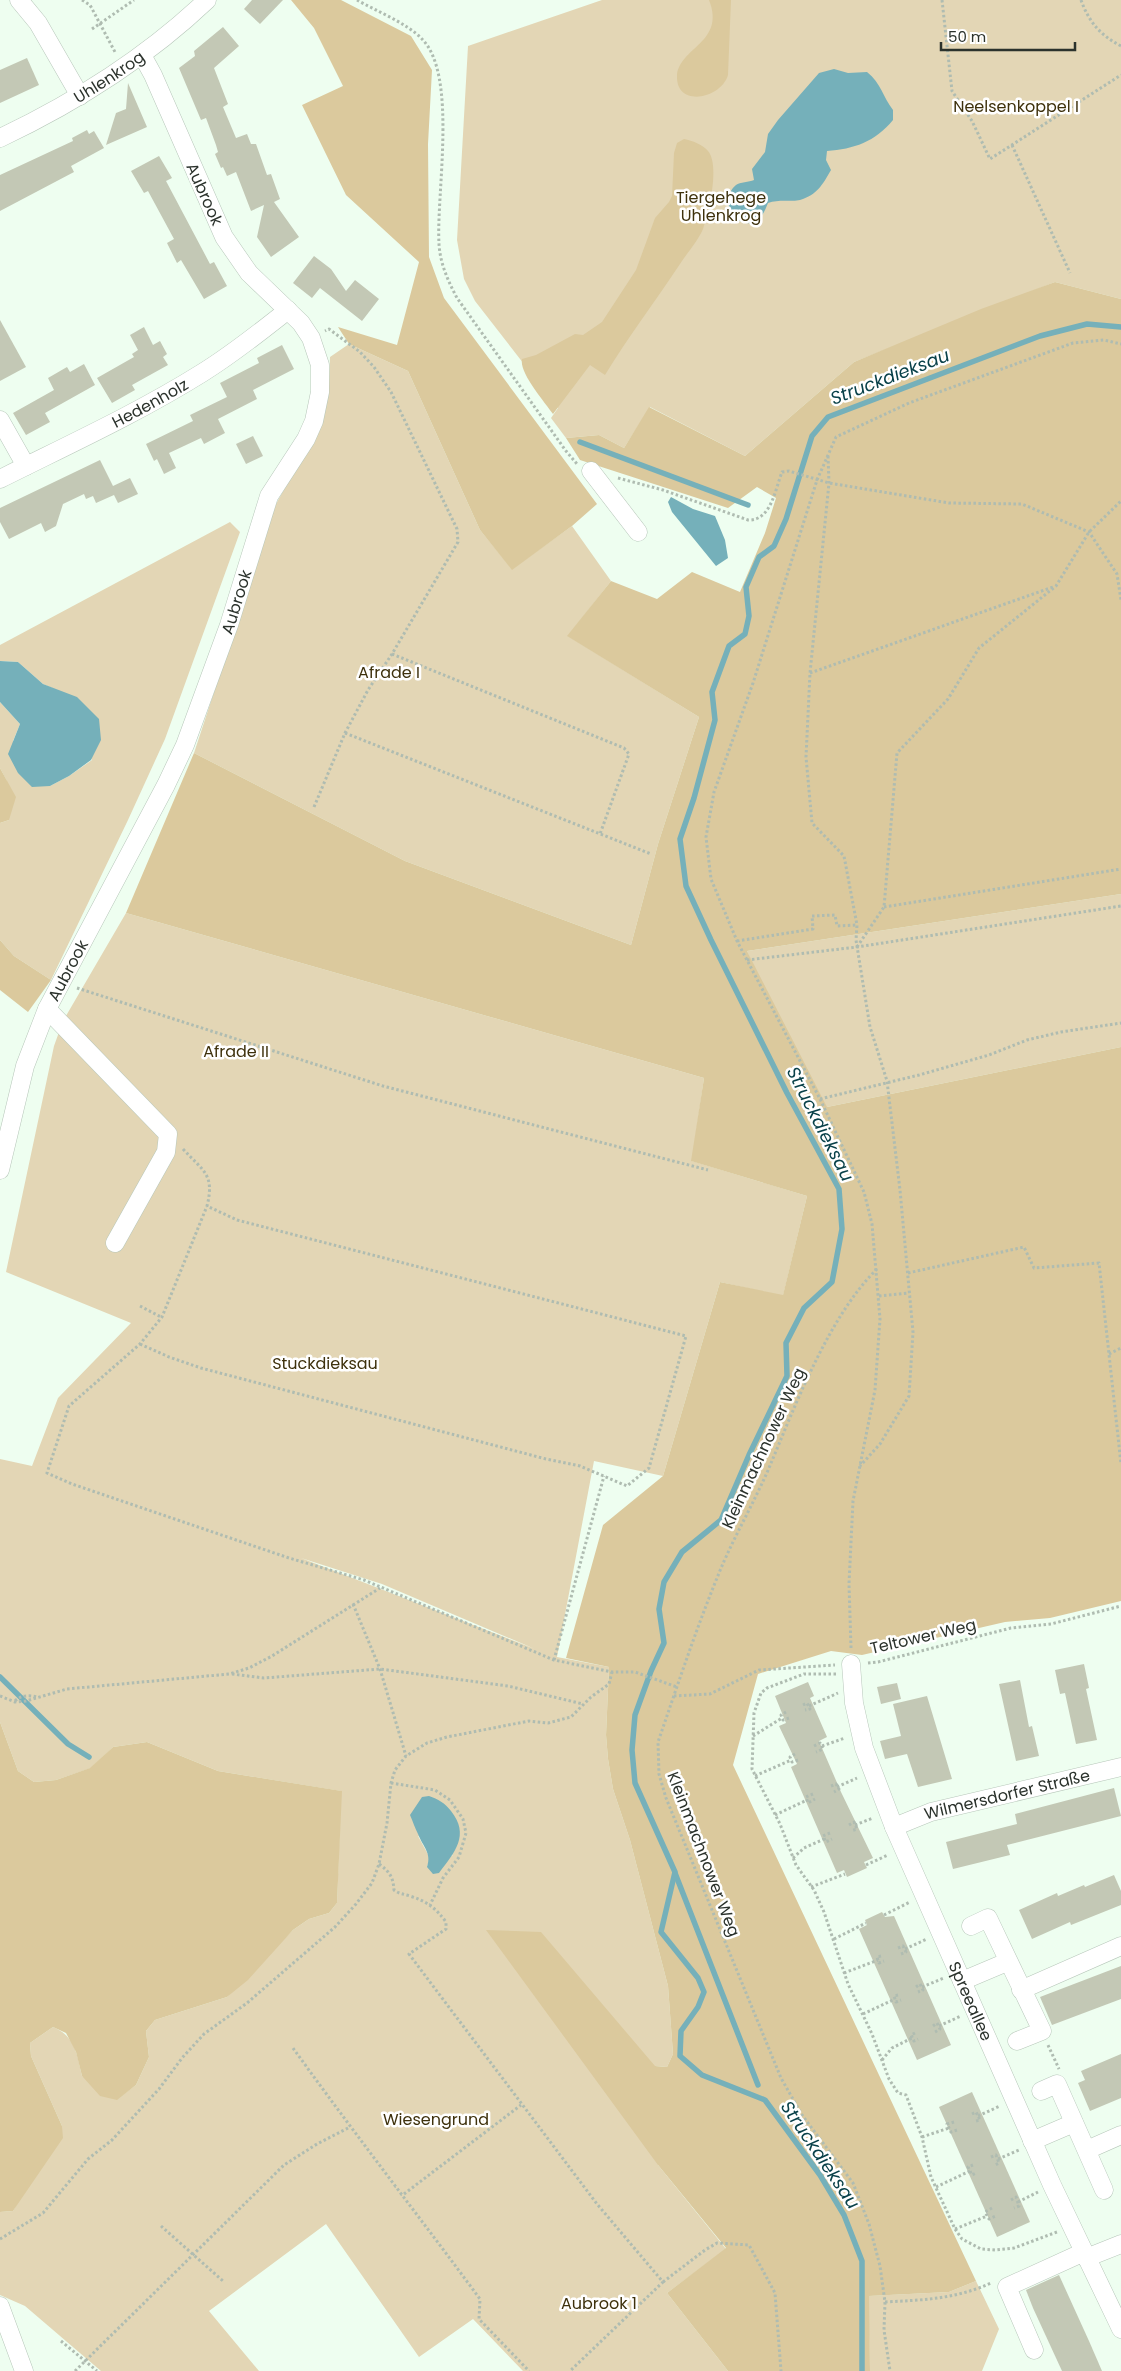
<svg xmlns="http://www.w3.org/2000/svg" width="1121" height="2371" viewBox="0 0 1121 2371" font-family="Poppins,sans-serif">
  <style>
    .green { fill: #e3d6b5; fill-rule: evenodd }
    .forest { fill: #dbc99d }
    .water { fill: #75b0ba }
    .lines { fill: none; stroke-linecap: round; stroke-linejoin: round }
    .stream { stroke: #75b0ba; stroke-width: 5.5 }
    .building { fill: #c3c8b5 }
    .minor-casing { stroke: #b7c7ba; stroke-width: 19 }
    .path { stroke: #afbcb1; stroke-width: 3; stroke-dasharray: 2.5 2.5; stroke-linecap: butt }
    .minor { stroke: #fff; stroke-width: 18 }
    .labels { text-anchor: middle; stroke-width: 5; stroke-linejoin: round; paint-order: stroke }
    .street-label { font-size: 16px; fill: #2b322c; stroke: #fff }
    .park-label { font-size: 16px; fill: #3e310c; stroke: #fff }
    .water-label { font-size: 18px; font-style: italic; fill: #094149; stroke: #fff }
  </style>
  <rect width="100%" height="100%" fill="#eefef0"/>
  <!-- green -->
  <g class="green">
    <polygon points="602,0 1121,0 1121,299 1055,282 854,362 745,456 650,407 624,448 599,435 566,438 551,418 558,408 475,301 464,279 457,240 468,46"/>
    <polygon points="349,344 408,371 480,530 512,569 572,526 611,581 568,636 699,717 658,844 631,945 405,861 194,753 276,504 316,432 329,388 330,357"/>
    <polygon points="230,522 240,532 165,739 128,820 51,980 14,956 0,940 0,823 9,820 7,781 0,768 0,702 20,724 13,741 50,786 69,776 92,760 59,691 43,684 18,662 0,661 0,645"/>
    <polygon points="1121,894 1121,1047 827,1107 818,1111 747,951"/>
    <path d="M126,913L704,1078L692,1161L807,1196L783,1296L720,1282L663,1476L594,1461L557,1657L609,1667L606,1735L608,1759L613,1789L630,1840L668,1986L673,2054L667,2067L656,2066L658,2165L726,2249L667,2293L728,2371H523L473,2319L419,2357L326,2224L209,2311L259,2371H101L25,2306L0,2295V2212L13,2211L62,2126L31,2056L30,2043L53,2027C75,2036 77,2054 82,2076L117,2099L136,2085L149,2057L146,2031L155,2020L227,1997L293,1930L309,1919L329,1913L337,1903L341,1791L218,1771L147,1742L113,1747L91,1768L56,1780L34,1782L18,1771L0,1722V1459L32,1466L58,1398L131,1323L6,1272L54,1046L63,1021ZM301,1558L382,1584L535,1649ZM418,1836L453,1855L427,1867L430,1858Z"/>
    <polygon points="976,2281 999,2329 982,2371 870,2371 868,2296 949,2292"/>
  </g>
  <!-- forest -->
  <g class="forest">
    <polygon points="291,0 341,0 411,36 432,70 428,144 429,257 444,298 597,504 572,526 512,570 480,530 408,371 349,344 338,327 397,345 419,262 346,195 302,105 343,86 314,28"/>
    <path d="M709,0H731L728,75C721,99 676,108 677,76C679,47 726,43 709,0Z"/>
    <path d="M684,139C693,141 702,144 708,151C720,165 709,212 703,229C698,241 687,253 680,264C655,302 628,337 605,375L590,365L553,414C545,402 519,373 522,359L536,355L575,334L583,335L602,322L636,270L655,218L669,202L672,196L674,153L677,143Z"/>
    <polygon points="1055,282 1121,299 1121,894 747,951 827,1107 1121,1047 1121,1601 1050,1618 1005,1622 862,1655 831,1651 758,1674 733,1765 976,2281 949,2292 869,2296 870,2371 728,2371 667,2293 726,2248 658,2165 486,1930 541,1932 655,2066 667,2067 673,2054 668,1986 630,1840 613,1789 608,1759 606,1735 609,1667 566,1658 603,1525 663,1476 720,1282 783,1295 807,1196 691,1161 704,1078 126,913 194,753 405,861 631,945 658,844 699,717 567,636 611,581 657,599 692,572 740,592 765,533 776,498 757,487 728,508 580,460 566,438 599,435 624,448 649,407 745,456 854,362 981,309"/>
    <polygon points="0,768 16,797 9,820 0,823"/>
    <polygon points="0,940 14,956 51,980 28,1012 0,990"/>
    <polygon points="0,1722 18,1771 34,1782 56,1780 90,1768 113,1747 147,1742 218,1771 342,1791 337,1903 329,1913 309,1919 293,1930 248,1980 227,1997 155,2020 146,2031 149,2057 136,2085 117,2100 100,2096 82,2076 76,2052 66,2033 53,2027 30,2043 31,2056 62,2126 63,2138 13,2211 0,2212"/>
  </g>
  <!-- water -->
  <g class="water">
    <path d="M834,69L848,73L867,72C881,83 883,97 893,110V120C875,142 854,149 827,151L826,160L831,170C823,184 817,195 800,200C790,202 779,199 768,203C766,208 763,216 758,219C740,235 716,202 736,185C740,182 749,182 754,180L752,169L765,152L768,134L778,120L819,73Z"/>
    <polygon points="671,497 693,509 715,516 725,540 728,558 716,566 672,512 668,502"/>
    <polygon points="0,661 18,662 43,684 77,697 99,719 101,740 91,760 69,776 50,786 32,787 18,773 8,754 20,724 0,702"/>
    <path d="M429,1796C438,1799 445,1803 451,1811C470,1835 455,1852 439,1873L433,1874L427,1867C432,1853 423,1847 418,1834C415,1828 413,1822 410,1815L422,1797Z"/>
  </g>
  <g class="lines">
    <!-- stream -->
    <g class="stream">
      <polyline points="580,442 748,505"/>
      <polyline points="0,1677 68,1744 89,1757"/>
      <polyline points="675,1873 758,2085"/>
      <polyline points="862,2371 862,2261 844,2215 820,2175 765,2100 702,2075 680,2056 681,2031 698,2007 704,1992 698,1978 661,1932 675,1872 635,1783 632,1750 635,1715 651,1671 664,1643 659,1609 664,1582 682,1552 721,1520 749,1455 787,1376 786,1343 804,1308 832,1282 842,1229 839,1189 787,1093 711,940 686,886 680,839 694,798 715,720 712,692 729,646 745,634 749,616 746,587 759,557 774,546 786,519 812,436 828,417 1040,336 1087,324 1121,327"/>
    </g>
  </g>
  <!-- building -->
  <g class="building">
    <polygon points="252,0 283,0 260,24 244,9"/>
    <polygon points="223,27 239,46 214,68 228,104 223,107 236,138 247,134 251,144 256,144 267,175 271,174 280,199 274,202 299,237 271,257 257,237 264,205 251,211 236,172 227,176 223,167 221,168 215,154 218,152 216,145 206,118 201,120 179,68 195,56 194,51"/>
    <polygon points="27,58 39,85 0,103 0,70"/>
    <polygon points="128,83 147,127 106,145 116,113 126,109"/>
    <polygon points="87,130 89,134 94,131 104,148 71,166 74,172 0,211 0,175 73,141 72,138"/>
    <polygon points="159,156 172,178 166,181 210,264 214,262 227,286 204,299 181,260 177,263 167,243 174,239 148,191 144,193 131,171"/>
    <polygon points="314,256 331,269 346,291 355,280 379,299 362,321 320,288 312,298 293,283"/>
    <polygon points="0,320 26,367 0,381"/>
    <polygon points="144,327 153,345 160,341 167,354 163,357 168,365 132,385 135,390 112,403 97,378 134,357 132,354 138,350 130,335"/>
    <polygon points="282,345 294,369 253,390 257,399 218,419 225,433 204,444 201,438 169,453 176,468 164,474 157,459 154,461 146,444 193,421 190,415 227,397 220,383 259,363 257,358"/>
    <polygon points="84,364 95,385 45,413 50,422 26,435 13,413 54,390 48,378 67,367 70,372"/>
    <polygon points="253,436 263,456 246,464 236,444"/>
    <polygon points="100,460 113,486 130,478 138,494 118,503 114,495 96,503 93,496 86,499 84,494 63,504 56,526 45,532 41,523 9,539 0,522 0,508"/>
    <polygon points="1084,1664 1089,1688 1086,1689 1097,1740 1076,1744 1065,1693 1060,1694 1055,1670"/>
    <polygon points="1020,1680 1029,1727 1032,1726 1039,1756 1016,1761 999,1684"/>
    <polygon points="808,1682 814,1696 810,1698 827,1737 819,1741 841,1792 873,1858 864,1862 867,1868 847,1877 844,1870 837,1873 791,1767 797,1764 779,1726 786,1723 775,1696"/>
    <polygon points="897,1683 901,1699 881,1704 877,1687"/>
    <polygon points="927,1696 952,1779 918,1787 907,1754 885,1759 880,1741 901,1736 893,1704"/>
    <polygon points="1114,1788 1121,1816 1007,1845 1010,1855 953,1869 946,1842 1017,1824 1015,1814"/>
    <polygon points="1114,1875 1121,1891 1121,1905 1071,1925 1070,1922 1032,1939 1019,1910 1057,1893 1058,1896 1084,1885 1085,1887"/>
    <polygon points="882,1912 885,1917 894,1916 951,2045 917,2060 859,1929 867,1925 865,1920"/>
    <polygon points="1121,1966 1121,1999 1052,2025 1040,1997"/>
    <polygon points="1121,2054 1121,2098 1090,2111 1078,2083 1085,2080 1081,2071"/>
    <polygon points="972,2092 1030,2222 997,2237 939,2107"/>
    <polygon points="1059,2275 1089,2341 1102,2371 1062,2371 1033,2308 1026,2290"/>
  </g>
  <g class="lines">
    <!-- minor casing -->
    <g class="minor-casing">
      <g id="minor">
        <polyline points="19,0 38,23 80,96"/>
        <path id="s1" d="M0,138C76,102 146,58 207,0"/>
        <polyline points="0,420 26,466"/>
        <polyline points="591,471 638,532"/>
        <path id="s2" d="M0,479C68,445 138,413 202,373C233,354 260,332 288,310"/>
        <polyline points="47,1009 168,1134 166,1152 115,1243"/>
        <path id="s3" d="M0,1170L25,1066L47,1009L166,785L185,745L229,625L269,496L306,439L314,421L320,392V365L311,338L301,323L249,273L224,237L153,75L142,55"/>
        <path id="s4" d="M851,1664L854,1703L864,1748L894,1827L1052,2185L1121,2329"/>
        <path id="s5" d="M894,1827L931,1812L1121,1767"/>
        <polyline points="971,1926 988,1918 1042,2031 1017,2041"/>
        <polyline points="962,1981 1007,1962"/>
        <polyline points="1021,1990 1121,1946"/>
        <polyline points="1041,2091 1057,2084 1104,2190"/>
        <polyline points="1032,2141 1074,2123"/>
        <polyline points="1087,2150 1121,2135"/>
        <polyline points="1086,2258 1121,2244"/>
        <polyline points="0,2306 24,2371"/>
        <polyline points="1034,2350 1007,2287 1084,2252"/>
      </g>
    </g>
    <!-- path -->
    <g class="path">
      <polyline points="82,0 90,5 115,52"/>
      <path d="M357,0C376,11 407,23 422,39C458,75 436,194 439,244C440,263 448,281 457,298L566,451L577,464"/>
      <polyline points="942,0 952,91 972,121 990,159 1121,75"/>
      <path d="M1081,0C1089,22 1100,35 1121,46"/>
      <polyline points="92,29 134,0"/>
      <polyline points="1012,145 1070,273"/>
      <polyline points="828,456 829,483 810,673 806,757 812,823 844,856 857,925 856,940 870,1027 887,1081 900,1190 913,1332 909,1396 880,1444 860,1466"/>
      <path d="M618,478L663,490L748,520C771,521 775,490 782,472L789,471L829,483L949,503L1022,504L1089,532L1117,574L1121,600"/>
      <polyline points="392,654 624,748 629,754 600,834"/>
      <polyline points="810,673 1053,587"/>
      <polyline points="345,733 651,854"/>
      <polyline points="314,807 345,733 368,690 392,654 458,542 457,529 391,392 374,367 360,352 329,329 325,331"/>
      <polyline points="884,907 1121,869"/>
      <polyline points="737,941 813,929 812,916 835,915 837,926 857,925"/>
      <polyline points="857,947 884,907 897,753 948,699 979,648 1056,586 1089,532 1121,501"/>
      <polyline points="747,960 857,947 1121,906"/>
      <polyline points="77,988 383,1086 708,1170"/>
      <polyline points="820,1099 919,1075 989,1055 1027,1040 1061,1032 1121,1023"/>
      <path d="M183,1149C203,1171 215,1174 207,1206L162,1317L140,1344L69,1406L47,1473L72,1484L289,1558L364,1580L554,1660L612,1672H635L677,1687"/>
      <path d="M877,1269C829,1316 795,1406 769,1468C753,1505 732,1540 717,1578C695,1632 677,1687 658,1742L659,1774L666,1798L781,2078L802,2115L853,2183L869,2224L880,2266L885,2302L884,2330L890,2371"/>
      <polyline points="908,1273 1024,1247 1034,1268 1099,1263 1121,1464"/>
      <polyline points="879,1296 909,1293"/>
      <polyline points="140,1306 161,1317"/>
      <polyline points="140,1344 169,1357 201,1368 546,1459 580,1466 627,1486 649,1468 686,1336 237,1220 207,1206"/>
      <polyline points="1109,1354 1121,1348"/>
      <polyline points="353,1604 380,1669 406,1756"/>
      <polyline points="851,1648 849,1584 853,1501 875,1390 880,1319 872,1224 864,1192 820,1099 737,941 711,879 706,837 714,792 753,683 817,480 836,437 909,403 1073,343 1104,340 1121,344"/>
      <polyline points="554,1660 604,1476"/>
      <polyline points="868,1663 878,1662 1011,1628 1051,1624 1121,1606"/>
      <polyline points="232,1674 264,1678 380,1669 508,1686 583,1704"/>
      <polyline points="836,1674 804,1674 767,1688 761,1693 754,1713 752,1769 780,1824 796,1865 814,1890 824,1912 848,1984 872,2034 889,2079 898,2093 906,2095 922,2137 931,2177 955,2229 962,2239 981,2249 995,2250 1014,2248 1057,2232"/>
      <polyline points="0,1696 15,1702 26,1701 67,1689 229,1674 249,1668 272,1656 380,1588"/>
      <polyline points="674,1696 710,1694 759,1670 835,1665"/>
      <path d="M15,1701C21,1695 29,1695 37,1697"/>
      <polyline points="803,1705 807,1703 810,1709 805,1710"/>
      <polyline points="809,1706 838,1693"/>
      <polyline points="786,1712 781,1715 783,1720 789,1718"/>
      <polyline points="753,1736 782,1718"/>
      <polyline points="814,1746 820,1743 823,1749 816,1752"/>
      <polyline points="822,1746 845,1738"/>
      <polyline points="795,1754 790,1757 792,1762 798,1760"/>
      <polyline points="755,1776 791,1760"/>
      <polyline points="391,1783 435,1790 450,1800 463,1819 466,1833 459,1857 443,1878 430,1905"/>
      <polyline points="831,1786 836,1784 839,1789 834,1792"/>
      <polyline points="837,1787 857,1778"/>
      <polyline points="813,1794 806,1797 808,1803 815,1799"/>
      <polyline points="775,1815 807,1800"/>
      <polyline points="849,1825 854,1822 857,1829 851,1831"/>
      <polyline points="855,1825 873,1818"/>
      <polyline points="830,1833 823,1836 826,1842 832,1839"/>
      <polyline points="793,1858 804,1848 824,1839"/>
      <path d="M379,1864C390,1872 393,1877 394,1890C399,1894 404,1894 410,1896C426,1901 436,1908 446,1922V1929L409,1954L597,2204L663,2282L570,2371"/>
      <polyline points="866,1865 888,1855"/>
      <polyline points="811,1887 845,1874"/>
      <polyline points="884,1915 910,1902"/>
      <polyline points="834,1939 866,1923"/>
      <polyline points="898,1948 903,1946 906,1952 901,1954"/>
      <polyline points="905,1949 927,1939"/>
      <polyline points="881,1956 877,1957 879,1963 884,1961"/>
      <polyline points="844,1973 878,1960"/>
      <polyline points="916,1987 920,1984 923,1990 918,1992"/>
      <polyline points="922,1987 944,1978"/>
      <polyline points="898,1995 894,1996 896,2002 901,2000"/>
      <polyline points="863,2014 895,1999"/>
      <polyline points="933,2026 937,2023 940,2029 935,2032"/>
      <polyline points="939,2026 961,2016"/>
      <polyline points="915,2033 911,2035 914,2041 918,2039"/>
      <polyline points="1048,2045 1059,2069"/>
      <path d="M293,2048C354,2133 418,2215 480,2299L479,2319L529,2371"/>
      <polyline points="882,2060 892,2048 912,2038"/>
      <polyline points="972,2114 976,2112 980,2120 976,2121"/>
      <polyline points="978,2116 1000,2106"/>
      <polyline points="954,2122 947,2124 951,2132 957,2130"/>
      <polyline points="922,2137 949,2128"/>
      <polyline points="991,2157 996,2155 999,2163 995,2165"/>
      <polyline points="998,2159 1019,2150"/>
      <polyline points="973,2165 968,2167 972,2175 976,2173"/>
      <polyline points="936,2187 970,2171"/>
      <polyline points="404,2194 521,2105"/>
      <polyline points="1011,2200 1016,2197 1019,2206 1014,2208"/>
      <polyline points="1018,2202 1038,2192"/>
      <polyline points="992,2208 985,2212 989,2219 996,2216"/>
      <polyline points="161,2226 223,2281"/>
      <polyline points="955,2229 987,2216"/>
      <polyline points="0,2239 43,2213 88,2159 112,2140 159,2089 182,2058 204,2034 247,2003 335,1927 356,1904 372,1883 379,1864 387,1823 391,1783 395,1770 406,1756 427,1743 447,1737 529,1721 548,1723 571,1717 591,1697 609,1684 612,1672"/>
      <polyline points="663,2282 705,2250 717,2243 749,2245 775,2293 781,2371"/>
      <path d="M885,2302C923,2300 956,2299 991,2283"/>
      <polyline points="61,2341 97,2371"/>
      <polyline points="75,2371 284,2165 317,2144 350,2127"/>
    </g>
    <!-- minor -->
    <use href="#minor" class="minor"/>
  </g>
  <g class="labels">
    <!-- street labels -->
    <g class="street-label">
      <text dy="6" stroke="none"><textPath href="#s1" startOffset="125">Uhlenkrog</textPath></text>
      <text transform="translate(205 194) rotate(66)" y="6">Aubrook</text>
      <text dy="6" stroke="none"><textPath href="#s2" startOffset="168">Hedenholz</textPath></text>
      <text dy="6" stroke="none"><textPath href="#s3" startOffset="618">Aubrook</textPath></text>
      <text dy="6" stroke="none"><textPath href="#s3" startOffset="212">Aubrook</textPath></text>
      <text transform="translate(763 1448) rotate(-65)" y="6">Kleinmachnower Weg</text>
      <text transform="translate(923 1636) rotate(-13)" y="6">Teltower Weg</text>
      <text dy="6" stroke="none"><textPath href="#s5" startOffset="118">Wilmersdorfer Straße</textPath></text>
      <text transform="translate(704 1854) rotate(69)" y="6">Kleinmachnower Weg</text>
      <text dy="6" stroke="none"><textPath href="#s4" startOffset="360">Spreeallee</textPath></text>
    </g>
    <!-- park labels -->
    <g class="park-label">
      <text x="1016" y="112">Neelsenkoppel I</text>
      <text x="721" y="203">Tiergehege<tspan x="721" dy="18">Uhlenkrog</tspan></text>
      <text x="389" y="678">Afrade I</text>
      <text x="236" y="1057">Afrade II</text>
      <text x="325" y="1369">Stuckdieksau</text>
      <text x="436" y="2125">Wiesengrund</text>
      <text x="599" y="2309">Aubrook 1</text>
    </g>
    <!-- water labels -->
    <g class="water-label">
      <text transform="translate(890 377) rotate(-21)" y="6">Struckdieksau</text>
      <text transform="translate(820 1124) rotate(63)" y="6">Struckdieksau</text>
      <text transform="translate(820 2155) rotate(56)" y="6">Struckdieksau</text>
    </g>
  </g>
  <!-- scale -->
  <path d="M941 42v8h134v-8" fill="none" stroke="#2b322c" stroke-width="2.5"/>
  <text x="948" y="42" font-size="15" fill="#2b322c" stroke="#ffffff" stroke-width="4" paint-order="stroke">50 m</text>
</svg>
